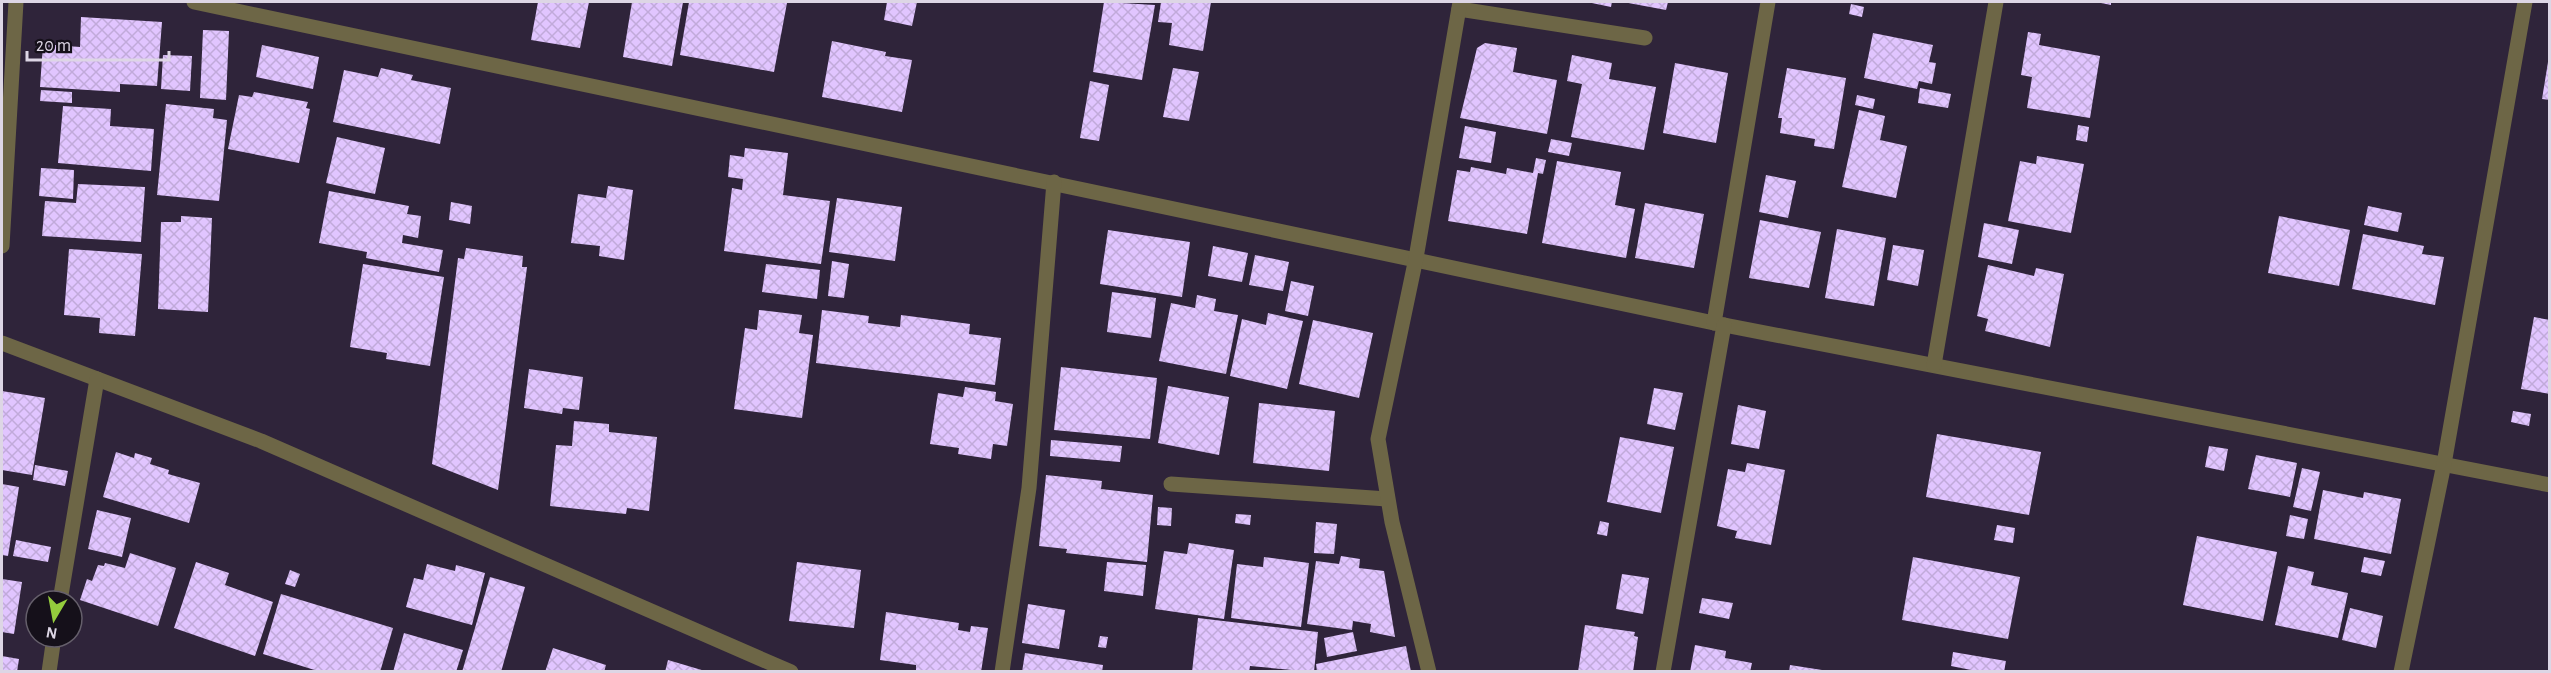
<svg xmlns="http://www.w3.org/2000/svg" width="2551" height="673" viewBox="0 0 2551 673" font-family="'Alegreya Sans',sans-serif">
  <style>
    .building { fill: url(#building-cross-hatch) }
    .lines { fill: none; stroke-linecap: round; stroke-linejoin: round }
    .minor { stroke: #6d6646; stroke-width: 15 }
  </style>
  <defs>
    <pattern id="building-cross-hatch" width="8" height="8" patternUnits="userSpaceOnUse" patternTransform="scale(1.5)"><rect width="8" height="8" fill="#e1c5ff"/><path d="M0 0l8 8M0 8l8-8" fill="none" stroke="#c1aada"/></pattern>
  </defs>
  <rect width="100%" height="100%" fill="#2f243a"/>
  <!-- building -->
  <g class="building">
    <polygon points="538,2 589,2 580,48 531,40"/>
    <polygon points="632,2 683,2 672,66 623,57"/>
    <polygon points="689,2 787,3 774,72 680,55"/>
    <polygon points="887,2 917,2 912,26 884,20"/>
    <polygon points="1104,2 1155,5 1142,80 1093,72"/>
    <polygon points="1161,2 1211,2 1203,51 1169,45 1172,23 1158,22"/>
    <polygon points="1587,2 1612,2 1611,7"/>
    <polygon points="1623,2 1668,2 1666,10"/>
    <polygon points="2096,2 2111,2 2111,5"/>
    <polygon points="1851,4 1864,7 1862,17 1849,14"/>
    <polygon points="81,17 162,22 157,86 120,84 120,92 40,87 43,44 80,47"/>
    <polygon points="203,30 229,31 226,100 200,98"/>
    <polygon points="2028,32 2041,34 2039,45 2100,56 2090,118 2027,108 2032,77 2021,75"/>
    <polygon points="1873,33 1933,45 1929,62 1936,63 1932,84 1919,81 1917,89 1864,78"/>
    <polygon points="832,41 886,52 885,56 912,60 902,112 822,97"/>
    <polygon points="1485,43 1517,48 1513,72 1557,80 1547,134 1460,118 1477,48"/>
    <polygon points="262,45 319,57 313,89 256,77"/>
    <polygon points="163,55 192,56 190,91 161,89"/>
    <polygon points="1572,55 1612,63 1609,79 1656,87 1644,150 1571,137 1582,84 1567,81"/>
    <polygon points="2548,62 2550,62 2550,100 2542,99"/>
    <polygon points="1675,63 1728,73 1716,143 1663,133"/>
    <polygon points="381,68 413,75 411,80 451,88 440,144 333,122 344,70 378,77"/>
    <polygon points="1173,68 1199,72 1189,121 1163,117"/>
    <polygon points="1787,68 1846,78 1834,149 1814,146 1815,139 1780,133 1782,118 1778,118"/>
    <polygon points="1090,81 1109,85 1099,141 1080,138"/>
    <polygon points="1920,88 1951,94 1948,108 1918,103"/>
    <polygon points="41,90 72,92 72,103 40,101"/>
    <polygon points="254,92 308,102 306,108 310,109 299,163 228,149 239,95 252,97"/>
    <polygon points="1857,95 1875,99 1873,109 1855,105"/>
    <polygon points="166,104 214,109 213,118 227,120 219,201 157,195"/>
    <polygon points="63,106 111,109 110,126 154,129 151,171 58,163"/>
    <polygon points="1859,110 1885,116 1880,140 1907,146 1896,198 1842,187"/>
    <polygon points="2078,125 2089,127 2087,142 2076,140"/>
    <polygon points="1465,126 1496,132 1491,163 1459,158"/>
    <polygon points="337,137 385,148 375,194 326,183"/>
    <polygon points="1551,139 1572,143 1569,156 1548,152"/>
    <polygon points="745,148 788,153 783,195 830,201 821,264 724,251 732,188 742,190 743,179 728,177 730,155 744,157"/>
    <polygon points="2037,156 2084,164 2071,233 2008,221 2020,161 2036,164"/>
    <polygon points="1536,158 1546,160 1543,174 1538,173 1527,234 1448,221 1457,170 1470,172 1471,167 1506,174 1507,168 1533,173"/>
    <polygon points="1557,161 1621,172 1615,205 1635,209 1626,258 1542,243"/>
    <polygon points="41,168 74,170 73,199 39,196"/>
    <polygon points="1766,175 1796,181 1788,218 1759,212"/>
    <polygon points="78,184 145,187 141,242 42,236 45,201 76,203"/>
    <polygon points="608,186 633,190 624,260 599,256 600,246 571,243 578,194 606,198"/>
    <polygon points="329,191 409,206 407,214 421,216 418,238 403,235 402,243 443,250 439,272 366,258 367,252 319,243"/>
    <polygon points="837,198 902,207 895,261 829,252"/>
    <polygon points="451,202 472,206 470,224 449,220"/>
    <polygon points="1645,203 1704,214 1694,268 1635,258"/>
    <polygon points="2368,206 2402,213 2398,232 2364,225"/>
    <polygon points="181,216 212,218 208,312 158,309 161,222 181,222"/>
    <polygon points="2279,216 2350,230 2339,286 2268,273"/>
    <polygon points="1760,220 1821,232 1809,288 1749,278"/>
    <polygon points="1984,223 2019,230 2012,264 1978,257"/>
    <polygon points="1837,229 1886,238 1874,306 1825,298"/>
    <polygon points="1108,230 1190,242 1182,297 1100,284"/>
    <polygon points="2363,234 2424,246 2422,254 2444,257 2435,305 2352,289"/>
    <polygon points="1893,245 1924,250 1918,286 1887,280"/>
    <polygon points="1213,246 1248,253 1242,282 1208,276"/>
    <polygon points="466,248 523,256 522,267 527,267 498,490 432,464 458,258 464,259"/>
    <polygon points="69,249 142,254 135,336 99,333 100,318 64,315"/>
    <polygon points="1255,255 1289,262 1283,291 1249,285"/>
    <polygon points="832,261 849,264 844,298 828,296"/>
    <polygon points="363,264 444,277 430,366 386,359 387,353 350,347"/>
    <polygon points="766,264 820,270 817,299 762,292"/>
    <polygon points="1988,265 2034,276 2036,268 2064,274 2050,347 1985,331 1988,319 1977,316"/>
    <polygon points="1291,281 1314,286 1308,316 1285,311"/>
    <polygon points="1112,292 1156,298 1151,338 1107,332"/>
    <polygon points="1197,295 1216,299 1214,311 1238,315 1226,374 1159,361 1171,303 1195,308"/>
    <polygon points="759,310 802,315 799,333 813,335 802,418 734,409 745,328 757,330"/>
    <polygon points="822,310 869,316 868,323 900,327 901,315 970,324 969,334 1001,338 995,385 816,363"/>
    <polygon points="1268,313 1303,321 1287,389 1230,376 1242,319 1266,325"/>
    <polygon points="2534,317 2550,320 2550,394 2521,389"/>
    <polygon points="1313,320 1373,333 1359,398 1299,384"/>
    <polygon points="1061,367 1157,378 1150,439 1054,430"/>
    <polygon points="529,369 583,377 579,410 563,408 562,414 524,408"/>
    <polygon points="1168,386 1229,397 1219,455 1158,443"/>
    <polygon points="965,387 996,392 995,401 1013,404 1007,446 993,444 991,459 958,454 959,448 930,444 938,393 963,397"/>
    <polygon points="1654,388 1683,393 1675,430 1647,424"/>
    <polygon points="2,391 45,398 32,475 2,470"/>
    <polygon points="1259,403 1335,411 1329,471 1253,463"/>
    <polygon points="1738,405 1766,411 1759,449 1731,444"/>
    <polygon points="2513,411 2531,414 2529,426 2511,422"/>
    <polygon points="574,421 609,424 609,432 657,437 649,511 627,508 626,514 550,506 556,445 572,446"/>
    <polygon points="1937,434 2041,452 2029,515 1926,497"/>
    <polygon points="1620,437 1674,447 1661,513 1607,502"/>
    <polygon points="1051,440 1122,446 1120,462 1050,456"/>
    <polygon points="2209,446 2228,449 2224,471 2205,467"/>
    <polygon points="116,452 134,458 135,453 152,458 150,464 169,470 168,474 200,483 189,523 103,497"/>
    <polygon points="2256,455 2297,463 2290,497 2248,489"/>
    <polygon points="1747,463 1785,470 1771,545 1735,538 1737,531 1717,526 1728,469 1745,472"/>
    <polygon points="35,465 68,471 65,486 33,480"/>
    <polygon points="2302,468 2320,472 2311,511 2293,507"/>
    <polygon points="1046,475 1102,481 1101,489 1153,495 1147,562 1066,553 1067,549 1039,546"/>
    <polygon points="2,484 19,487 8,556 2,555"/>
    <polygon points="2323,490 2363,498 2364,492 2401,499 2391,554 2314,539"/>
    <polygon points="1158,507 1172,508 1171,526 1157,525"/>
    <polygon points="97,510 131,518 122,557 88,549"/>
    <polygon points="1236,514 1251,515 1250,525 1235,523"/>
    <polygon points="2290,515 2308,519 2304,539 2286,536"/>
    <polygon points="1600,521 1609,523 1607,536 1597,534"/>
    <polygon points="1316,522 1337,524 1334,554 1314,553"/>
    <polygon points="1997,525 2015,528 2013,543 1994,540"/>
    <polygon points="2197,536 2277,552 2263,621 2183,605"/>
    <polygon points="16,540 51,547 48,562 13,556"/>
    <polygon points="1189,543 1234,550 1224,619 1155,609 1164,551 1187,554"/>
    <polygon points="130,553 176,568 158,626 80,600 87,579 92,581 98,565 104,566 105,563 125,568"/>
    <polygon points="1341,556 1360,559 1359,568 1384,571 1395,637 1370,632 1371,624 1353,621 1352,630 1307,624 1316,561 1339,564"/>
    <polygon points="1264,557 1309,563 1301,627 1231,618 1237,564 1263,567"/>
    <polygon points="1913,557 2020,577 2008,639 1902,620"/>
    <polygon points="2364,557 2385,561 2381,576 2361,572"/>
    <polygon points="196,562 229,573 225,585 273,602 255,656 174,628"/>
    <polygon points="797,562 861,570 854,628 789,621"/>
    <polygon points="1107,562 1146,565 1143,596 1104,591"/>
    <polygon points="427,564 455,571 456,565 485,573 472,625 406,607 414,578 423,580"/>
    <polygon points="2288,566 2314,572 2311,585 2348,593 2338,638 2275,625"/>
    <polygon points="290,570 300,574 295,587 285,584"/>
    <polygon points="1622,574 1649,578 1643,614 1616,609"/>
    <polygon points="490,577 525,587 501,672 462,672"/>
    <polygon points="2,579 22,582 14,634 2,632"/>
    <polygon points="281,594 393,628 380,672 321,672 263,654"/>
    <polygon points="1702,598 1733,603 1729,619 1699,613"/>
    <polygon points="1028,604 1065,610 1059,649 1022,643"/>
    <polygon points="2350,608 2383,616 2376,648 2342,640"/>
    <polygon points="886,612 959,623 958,630 970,632 971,626 988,628 981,672 916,672 916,665 880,660"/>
    <polygon points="1198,618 1318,632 1314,672 1250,666 1249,672 1192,672"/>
    <polygon points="1585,625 1635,632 1634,636 1638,637 1633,672 1578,672"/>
    <polygon points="1353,632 1357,651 1327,657 1324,638"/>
    <polygon points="404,633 463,650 456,672 393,672"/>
    <polygon points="1100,636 1108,637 1106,648 1098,647"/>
    <polygon points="1695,645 1726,651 1725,658 1752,663 1750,672 1690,672"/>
    <polygon points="1406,646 1411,672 1317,672 1316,664"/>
    <polygon points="553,648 606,665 604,672 545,672"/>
    <polygon points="1953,652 2006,661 2004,672 1981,672 1951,666"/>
    <polygon points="1025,653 1103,665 1102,672 1022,672"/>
    <polygon points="2,656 19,659 17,672 2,672"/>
    <polygon points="668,660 705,671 705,672 665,672"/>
    <polygon points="1790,665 1822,670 1822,672 1789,672"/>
  </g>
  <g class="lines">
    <!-- minor -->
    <g class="minor">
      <polyline points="194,2 1714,323 2550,485"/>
      <polyline points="1459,9 1645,38"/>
      <polyline points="2,246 16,2"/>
      <polyline points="1714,323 1768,2"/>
      <polyline points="2,343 261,441 791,672"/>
      <polyline points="1934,365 1996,2"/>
      <polyline points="1171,484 1387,499"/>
      <polyline points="60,601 97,379"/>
      <polyline points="49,672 54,637"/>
      <polyline points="1002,672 1029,488 1054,182"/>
      <polyline points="1429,672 1392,522 1378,439 1416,258 1460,2"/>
      <polyline points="1663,672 1724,325"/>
      <polyline points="2401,672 2444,464 2525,2"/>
    </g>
  </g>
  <!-- border -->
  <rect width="2551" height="673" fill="none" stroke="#ddd6e5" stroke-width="6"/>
  <!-- north arrow -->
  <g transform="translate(54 619) rotate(190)"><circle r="28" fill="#15101a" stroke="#655f6b" stroke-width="1.5"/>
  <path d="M0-4.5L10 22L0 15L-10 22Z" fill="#94cc3d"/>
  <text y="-9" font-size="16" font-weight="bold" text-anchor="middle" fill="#ddd6e5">N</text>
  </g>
  <!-- scale -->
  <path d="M27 51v9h142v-9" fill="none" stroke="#ddd6e5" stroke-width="3"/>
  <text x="36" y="51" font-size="18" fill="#ddd6e5" stroke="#15101a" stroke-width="4.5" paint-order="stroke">20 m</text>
</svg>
